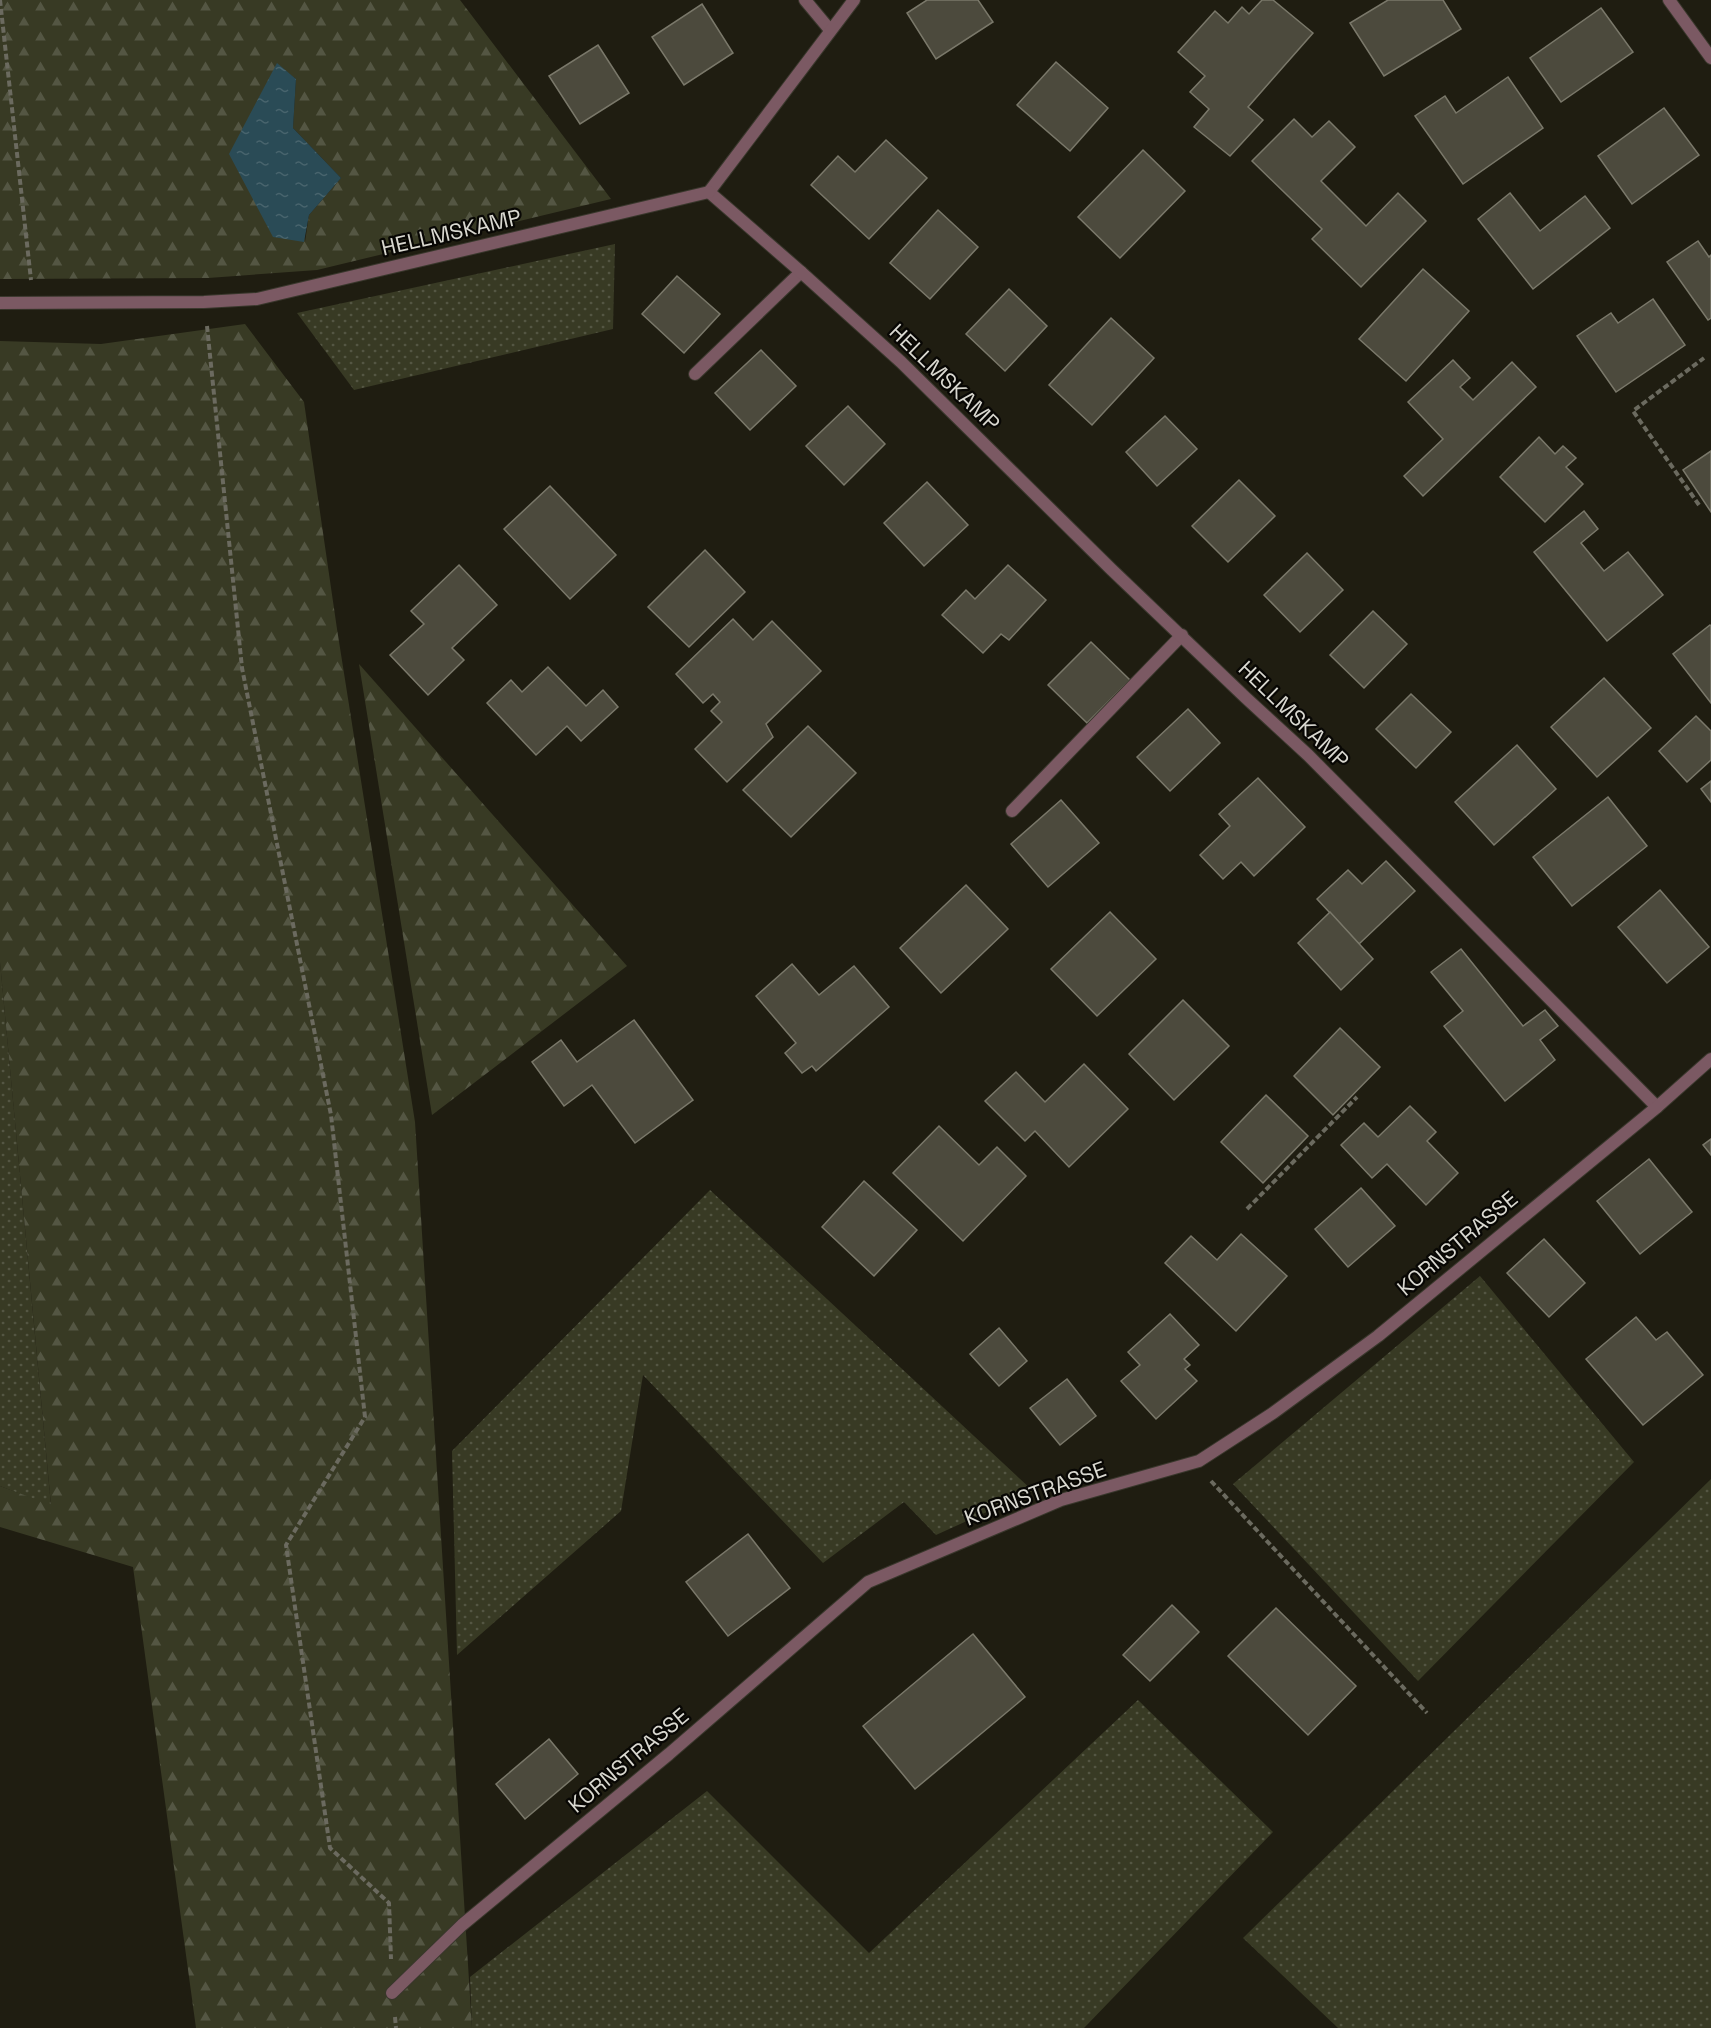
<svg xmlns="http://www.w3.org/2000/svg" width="1711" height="2028" viewBox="0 0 1711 2028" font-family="'Space Grotesk',sans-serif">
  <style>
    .grass { fill: url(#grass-dots) }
    .forest { fill: url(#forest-firs); fill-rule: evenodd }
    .water { fill: url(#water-ripples) }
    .building { fill: #4c4a3d; stroke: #7a786a; stroke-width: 1.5 }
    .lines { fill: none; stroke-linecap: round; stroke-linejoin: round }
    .lane-casing { stroke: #39372c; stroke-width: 14 }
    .street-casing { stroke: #39372c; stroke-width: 14 }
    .path { stroke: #6b6a5f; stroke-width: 4; stroke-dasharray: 6 3; stroke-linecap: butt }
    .lane { stroke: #7b5963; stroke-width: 12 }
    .street { stroke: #7b5963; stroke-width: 12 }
    .labels { text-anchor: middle; stroke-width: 4.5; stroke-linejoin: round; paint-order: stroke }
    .street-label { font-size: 22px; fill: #d9d8d0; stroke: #080704 }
  </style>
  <defs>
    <pattern id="grass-dots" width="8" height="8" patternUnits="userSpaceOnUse" patternTransform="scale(1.5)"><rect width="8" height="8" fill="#383a24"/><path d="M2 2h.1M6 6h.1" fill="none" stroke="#545643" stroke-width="1.8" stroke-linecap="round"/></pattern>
    <pattern id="forest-firs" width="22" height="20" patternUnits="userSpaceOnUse" patternTransform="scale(1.5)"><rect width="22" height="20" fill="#383a24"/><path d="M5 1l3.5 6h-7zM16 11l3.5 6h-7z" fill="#545643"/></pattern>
    <pattern id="water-ripples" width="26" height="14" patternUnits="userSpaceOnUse" patternTransform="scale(1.5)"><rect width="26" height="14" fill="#2a4b56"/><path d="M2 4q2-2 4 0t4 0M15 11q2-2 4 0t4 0" fill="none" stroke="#48646d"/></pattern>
  </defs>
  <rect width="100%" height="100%" fill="#1f1d11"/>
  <!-- grass -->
  <g class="grass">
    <polygon points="615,244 613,329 354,390 297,313"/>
    <polygon points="0,962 51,1506 0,1486"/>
    <polygon points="710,1190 1033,1491 936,1535 904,1502 823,1563 643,1375 621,1511 457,1655 452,1451"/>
    <polygon points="1480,1276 1634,1462 1418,1681 1233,1484"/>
    <polygon points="1711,1479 1711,2028 1338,2028 1243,1938"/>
    <polygon points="1138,1700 1273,1832 1084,2028 472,2028 470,1977 707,1791 869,1953"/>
  </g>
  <!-- forest -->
  <g class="forest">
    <path d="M0,0H460L611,199L317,270L208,278L0,279ZM277,64L296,79L293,128L341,178L309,215L305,242Z"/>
    <polygon points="245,324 304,402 337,629 415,1122 472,2028 196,2028 133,1567 0,1527 0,1486 51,1505 0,962 0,341 101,344"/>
    <polygon points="359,664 627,966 432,1115"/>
  </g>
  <!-- water -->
  <polygon class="water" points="277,63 296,79 293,128 341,178 309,215 304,242 273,237 229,154"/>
  <!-- building -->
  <g class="building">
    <polygon points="927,0 978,0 993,22 936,59 907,13"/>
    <polygon points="1262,0 1273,0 1313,33 1248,107 1263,120 1230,156 1194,127 1209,109 1190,92 1205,76 1178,52 1215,11 1228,23 1242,7 1249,14"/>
    <polygon points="1388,0 1443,0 1461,29 1384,76 1350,23"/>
    <polygon points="702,4 733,53 684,85 652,37"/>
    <polygon points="1601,8 1633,52 1561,102 1530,58"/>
    <polygon points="598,45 629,93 580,124 549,76"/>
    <polygon points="1056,62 1108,108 1070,151 1017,105"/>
    <polygon points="1508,77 1543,128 1463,184 1415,116 1445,96 1456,113"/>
    <polygon points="1664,108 1699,155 1632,204 1598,156"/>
    <polygon points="1294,119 1312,137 1329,121 1355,147 1321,181 1366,226 1398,193 1426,221 1361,287 1312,239 1322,229 1252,161"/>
    <polygon points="886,140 927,178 869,239 811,185 838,156 855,172"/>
    <polygon points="1143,150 1185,191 1120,258 1078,217"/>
    <polygon points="1510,193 1540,231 1585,196 1610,228 1533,289 1478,219"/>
    <polygon points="938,210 978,247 930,299 890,263"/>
    <polygon points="1698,241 1709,257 1711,255 1711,318 1708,320 1667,262"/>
    <polygon points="1423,269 1469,311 1406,381 1359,339"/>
    <polygon points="677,276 720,314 684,353 642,314"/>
    <polygon points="1009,289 1047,326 1005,371 966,334"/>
    <polygon points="1653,299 1685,345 1616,392 1577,336 1611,313 1618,323"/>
    <polygon points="1111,318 1154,358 1092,425 1049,385"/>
    <polygon points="761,350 796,386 750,430 715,393"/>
    <polygon points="1453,360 1470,378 1460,387 1473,400 1512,362 1536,387 1423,496 1404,476 1443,439 1408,402"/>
    <polygon points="848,406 885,444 844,485 806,446"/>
    <polygon points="1165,416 1197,449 1157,486 1126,452"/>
    <polygon points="1539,437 1555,454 1563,446 1576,458 1566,467 1583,484 1545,522 1500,477"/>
    <polygon points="1711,451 1711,512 1683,470"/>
    <polygon points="1239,480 1275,516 1228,562 1192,526"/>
    <polygon points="927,482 968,525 924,566 884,523"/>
    <polygon points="550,486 616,555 570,599 504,529"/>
    <polygon points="1584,511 1598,529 1581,543 1604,571 1628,552 1663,595 1607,641 1534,552"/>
    <polygon points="705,550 745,592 689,647 648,607"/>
    <polygon points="1307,553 1343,590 1300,632 1264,595"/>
    <polygon points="459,565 497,605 452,648 464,660 428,695 390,655 424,624 411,611"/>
    <polygon points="1008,565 1046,600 1009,640 1001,634 983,653 942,615 966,590 975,599"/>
    <polygon points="1373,611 1407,644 1364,688 1330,655"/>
    <polygon points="733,619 753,640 772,621 821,671 766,724 773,737 727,782 695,749 722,722 711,711 720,702 713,694 703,703 676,674"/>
    <polygon points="1710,625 1711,626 1711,703 1673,654"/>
    <polygon points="1091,642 1130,680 1087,723 1048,685"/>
    <polygon points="548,667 586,706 603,690 618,707 581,741 567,726 536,755 487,703 511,680 522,692"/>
    <polygon points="1604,678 1651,728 1597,777 1551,727"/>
    <polygon points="1411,694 1451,732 1416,768 1376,729"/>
    <polygon points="1188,709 1220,743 1170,791 1137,757"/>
    <polygon points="1696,716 1711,731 1711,760 1687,782 1659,751"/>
    <polygon points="808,726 856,773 791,837 743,790"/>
    <polygon points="1517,745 1556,789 1494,845 1455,802"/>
    <polygon points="1258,778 1305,827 1254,876 1241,862 1223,879 1200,855 1230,826 1219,814"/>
    <polygon points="1711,781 1711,802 1701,789"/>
    <polygon points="1608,797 1647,846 1572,906 1533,857"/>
    <polygon points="1061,800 1099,843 1048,887 1011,844"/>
    <polygon points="1386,861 1415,891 1359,944 1317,899 1348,870 1362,884"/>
    <polygon points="966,885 1008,929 941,993 900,948"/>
    <polygon points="1660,890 1709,947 1667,983 1618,927"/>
    <polygon points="1110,912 1156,959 1097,1016 1051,969"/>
    <polygon points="1330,912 1373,959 1341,990 1298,943"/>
    <polygon points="1461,949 1523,1026 1545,1010 1558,1026 1540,1040 1555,1060 1505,1101 1444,1026 1463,1011 1431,972"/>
    <polygon points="792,964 819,995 854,966 889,1007 816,1071 812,1066 802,1073 785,1053 796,1043 756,996"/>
    <polygon points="1183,1000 1229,1046 1174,1100 1129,1054"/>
    <polygon points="634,1020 693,1100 635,1143 592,1085 564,1106 532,1062 561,1040 577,1062"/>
    <polygon points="1340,1028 1380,1067 1333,1115 1294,1076"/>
    <polygon points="1084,1064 1128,1109 1069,1167 1035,1131 1025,1141 985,1101 1016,1072 1045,1102"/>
    <polygon points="1266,1095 1308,1136 1263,1183 1221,1142"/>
    <polygon points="1410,1106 1436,1132 1427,1141 1458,1173 1426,1205 1387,1164 1372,1178 1341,1145 1364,1123 1378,1137"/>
    <polygon points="939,1126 979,1165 997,1147 1026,1176 963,1241 893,1173"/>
    <polygon points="1711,1139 1711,1155 1703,1145"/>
    <polygon points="1649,1159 1692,1212 1640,1254 1597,1201"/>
    <polygon points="864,1181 917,1230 874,1276 822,1227"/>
    <polygon points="1361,1188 1395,1226 1348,1267 1315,1229"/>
    <polygon points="1241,1234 1287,1276 1236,1331 1165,1263 1191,1236 1217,1260"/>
    <polygon points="1544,1239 1585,1283 1549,1317 1507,1273"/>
    <polygon points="1170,1314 1199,1345 1184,1359 1190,1365 1185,1369 1197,1381 1156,1419 1121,1381 1140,1365 1128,1352"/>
    <polygon points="1636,1317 1656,1340 1667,1332 1703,1375 1643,1425 1586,1359"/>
    <polygon points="999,1328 1027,1361 999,1386 970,1354"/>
    <polygon points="1067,1379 1096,1416 1060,1445 1030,1408"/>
    <polygon points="748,1534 790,1588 728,1636 686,1582"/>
    <polygon points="1172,1605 1199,1632 1150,1681 1123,1655"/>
    <polygon points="1276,1608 1356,1686 1308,1735 1228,1656"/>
    <polygon points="973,1634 1025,1697 915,1789 863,1726"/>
    <polygon points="549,1739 578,1774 525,1819 496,1784"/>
  </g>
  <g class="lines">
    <!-- lane casing -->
    <g class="lane-casing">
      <g id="lane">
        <polyline points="695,374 801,272"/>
        <polyline points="1012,811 1182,635"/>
      </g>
    </g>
    <!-- street casing -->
    <g class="street-casing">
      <g id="street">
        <polyline points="805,0 830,30"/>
        <polyline points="1669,0 1711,58"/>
        <polyline points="709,192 801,272 901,362 1112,570 1246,698 1308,755 1657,1107"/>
        <polyline points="709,192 854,0"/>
        <polyline points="0,303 204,302 257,299 709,192"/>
        <polyline points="392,1993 462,1925 669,1754 868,1582 1061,1500 1199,1461 1273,1413 1378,1336 1657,1107 1711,1059"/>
      </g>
    </g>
    <!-- path -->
    <g class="path">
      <polyline points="0,0 31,280"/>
      <polyline points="207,326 242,668 331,1115 365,1417 286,1545 330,1848 389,1903 391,1959"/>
      <polyline points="1699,505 1633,411 1704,358"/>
      <polyline points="1247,1209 1357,1097"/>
      <polyline points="1211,1481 1427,1713"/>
      <polyline points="395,2017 396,2028"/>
    </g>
    <!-- lane -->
    <use href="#lane" class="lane"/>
    <!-- street -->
    <use href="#street" class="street"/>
  </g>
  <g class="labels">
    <!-- street labels -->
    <g class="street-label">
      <text transform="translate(451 232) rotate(-13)" y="8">HELLMSKAMP</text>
      <text transform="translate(945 377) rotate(44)" y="8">HELLMSKAMP</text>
      <text transform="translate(1294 714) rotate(44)" y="8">HELLMSKAMP</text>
      <text transform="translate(1457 1243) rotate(-40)" y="8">KORNSTRASSE</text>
      <text transform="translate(1035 1493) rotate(-20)" y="8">KORNSTRASSE</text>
      <text transform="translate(628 1760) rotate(-40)" y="8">KORNSTRASSE</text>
    </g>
  </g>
</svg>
